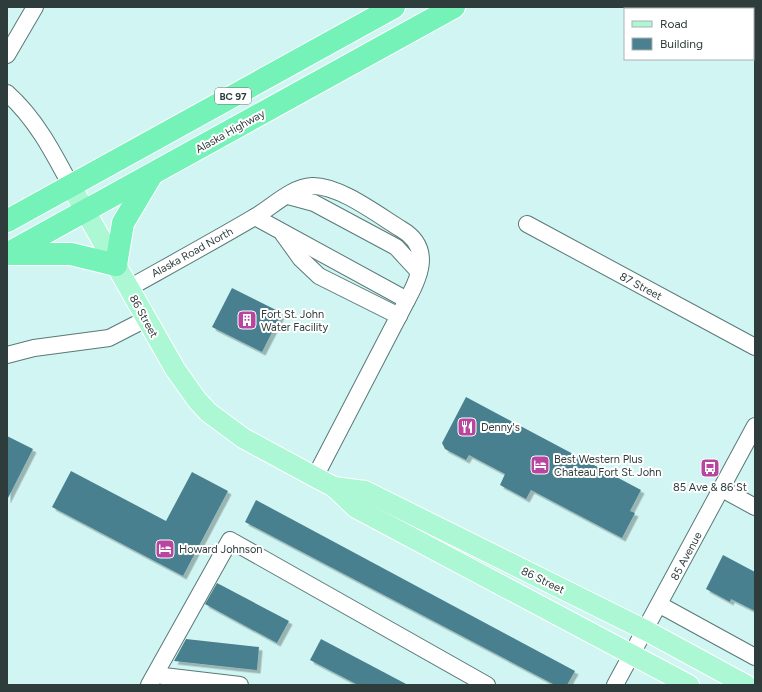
<svg xmlns="http://www.w3.org/2000/svg" width="762" height="692" font-family="Figtree,sans-serif">
	<style>
		.building { fill: #4a8090; filter: url(#shadow) }
		.lines { fill: none; stroke-linecap: round; stroke-linejoin: round }
		.minor-casing { stroke: #597977; stroke-width: 18 }
		.major-casing { stroke: #fff; stroke-width: 22 }
		.highway-casing { stroke: #fff; stroke-width: 24 }
		.minor { stroke: #fff; stroke-width: 16 }
		.major { stroke: #acf7d4; stroke-width: 20 }
		.highway { stroke: #74f2b8; stroke-width: 22 }
		.labels { text-anchor: middle; stroke-width: 4; stroke-linejoin: round; paint-order: stroke }
		.shield { fill: #fff; stroke: #6d7676; stroke-width: 1 }
		.shield-label { font-size: 10px; font-weight: bold; fill: #2e3c3b }
		.street-label { font-size: 11px; fill: #2e3c3b; stroke: #fff }
		.poi-label { font-size: 11px; fill: #2e3c3b; stroke: #fff; text-anchor: start }
	</style>
	<defs>
		<filter id="shadow"><feDropShadow dx="3.5" dy="3.5" stdDeviation="0" flood-color="#0004"/></filter>
	</defs>
	<rect width="100%" height="100%" fill="#d1f5f2"/>
	<g class="building">
		<path d="M232 288 282 313 262 352 212 327Z"/>
		<path d="M466 397 641 490 630 511 635 513 622 538 531 490 526 499 500 485 505 474 469 455 466 460 445 449 442 443Z"/>
		<path d="M7 436 33 449 7 500Z"/>
		<path d="M71 471 166 521 192 472 228 491 183 576 52 507Z"/>
		<path d="M256 500 575 671 567 685H555L245 522Z"/>
		<path d="M723 555 755 572V611L731 599 730 602 706 589Z"/>
		<path d="M217 583 289 621 277 643 205 604Z"/>
		<path d="M186 639 259 647 257 670 174 661Z"/>
		<path d="M321 639 408 685H358L310 660Z"/>
	</g>
	<g class="lines">
		<defs>
			<g id="minor">
				<path d="M7 55 35 7"/>
				<path d="M7 93C36 119 53 152 71 186"/>
				<path d="M288 196 314 203 396 247 419 272"/>
				<path d="M255 217 407 300 315 477"/>
				<path d="M527 224 755 347"/>
				<path d="M283 234 301 259 319 276 399 316"/>
				<path d="M129 288C170 265 212 242 253 218 271 208 291 187 312 186 339 185 378 215 401 229 432 247 421 275 407 300"/>
				<path d="M7 355 34 348 109 338 146 319"/>
				<path d="M722 489 755 507"/>
				<path d="M660 605 755 657"/>
				<path d="M155 675 240 685"/>
				<path d="M149 685 230 540 487 685"/>
				<path d="M615 685 755 426"/>
			</g>
			<g id="major">
				<path d="M71 186 175 369 197 400 208 412 243 438 315 477 334 487 365 491 645 630 746 685"/>
				<path d="M334 487 356 508 689 685"/>
			</g>
			<g id="highway">
				<path d="M7 221 394 7"/>
				<path d="M7 254 454 7"/>
				<path d="M11 254H71L116 265 123 223 151 176"/>
			</g>
		</defs>
		<use href="#minor" class="minor-casing"/>
		<use href="#major" class="major-casing"/>
		<use href="#highway" class="highway-casing"/>
		<use href="#minor" class="minor"/>
		<use href="#major" class="major"/>
		<use href="#highway" class="highway"/>
	</g>
	<defs>
		<symbol id="building-square" viewBox="-11 -11 22 22"><rect x="-9" y="-9" width="18" height="18" rx="4" fill="#b846a0" stroke="#fff"/><path d="M-4-6H4V6H1V3H-1V6H-4ZM-2.5-4.3h1.7v1.8h-1.7ZM.8-4.3h1.7v1.8H.8ZM-2.5-1h1.7V.8h-1.7ZM.8-1h1.7V.8H.8Z" fill="#fff"/></symbol>
		<symbol id="restaurant-square" viewBox="-11 -11 22 22"><rect x="-9" y="-9" width="18" height="18" rx="4" fill="#b846a0" stroke="#fff"/><path d="M-5-6h1v4h1v-4h1v4h1v-4h1v5L-1.5 .5V6h-2V.5L-5-1ZM5-6V6H3V1.5H1.5Q1.5-4 5-6Z" fill="#fff"/></symbol>
		<symbol id="hotel-square" viewBox="-11 -11 22 22"><rect x="-9" y="-9" width="18" height="18" rx="4" fill="#b846a0" stroke="#fff"/><path d="M-6-4.5h1.5V1H6V5H4.5V3h-9V5H-6ZM-4 0a1.8 1.8 0 1 1 3.6 0ZM.5 0V-2.5h3Q6-2.5 6 0Z" fill="#fff"/></symbol>
		<symbol id="bus-square" viewBox="-11 -11 22 22"><rect x="-9" y="-9" width="18" height="18" rx="4" fill="#b846a0" stroke="#fff"/><path d="M-5-6H5V4H4V6H2V4H-2V6H-4V4H-5ZM-3.5-4V0h7V-4ZM-3.5 1.2v1.5H-2V1.2ZM2 1.2v1.5H3.5V1.2Z" fill="#fff"/></symbol>
	</defs>
	<g fill-rule="evenodd">
		<use href="#building-square" x="236" y="309" width="22" height="22"/>
		<use href="#restaurant-square" x="456" y="416" width="22" height="22"/>
		<use href="#hotel-square" x="529" y="454" width="22" height="22"/>
		<use href="#bus-square" x="699" y="457" width="22" height="22"/>
		<use href="#hotel-square" x="154" y="538" width="22" height="22"/>
	</g>
	<g class="labels">
		<rect class="shield" x="215" y="88" width="36" height="16" rx="3"/>
		<g class="shield-label">
			<text x="233" y="100">BC 97</text>
		</g>
		<g class="street-label">
			<text transform="translate(230 131) rotate(-29)" y="4">Alaska Highway</text>
			<text transform="translate(192 252) rotate(-29)" y="4">Alaska Road North</text>
			<text transform="translate(641 286) rotate(28)" y="4">87 Street</text>
			<text transform="translate(144 316) rotate(61)" y="4">86 Street</text>
			<text transform="translate(686 556) rotate(-62)" y="4">85 Avenue</text>
			<text transform="translate(543 580) rotate(26)" y="4">86 Street</text>
		</g>
		<g class="poi-label">
			<text x="261" y="318">Fort St. John<tspan x="261" dy="13">Water Facility</tspan></text>
			<text x="481" y="431">Denny's</text>
			<text x="554" y="463">Best Western Plus<tspan x="554" dy="13">Chateau Fort St. John</tspan></text>
			<text x="710" y="491" text-anchor="middle">85 Ave &amp; 86 St</text>
			<text x="179" y="553">Howard Johnson</text>
		</g>
	</g>
	<rect width="762" height="692" fill="none" stroke="#2e3c3b" stroke-width="16"/>
	<rect x="624" y="8" width="130" height="52" fill="#ffffff" stroke="#abb1b1"/>
	<rect x="632" y="21" width="20" height="6" fill="#acf7d4" stroke="#abb1b1"/>
	<text x="660" y="28" font-size="12" fill="#2e3c3b">Road</text>
	<rect x="632" y="38" width="20" height="12" fill="#4a8090" stroke="#abb1b1"/>
	<text x="660" y="48" font-size="12" fill="#2e3c3b">Building</text>
</svg>
